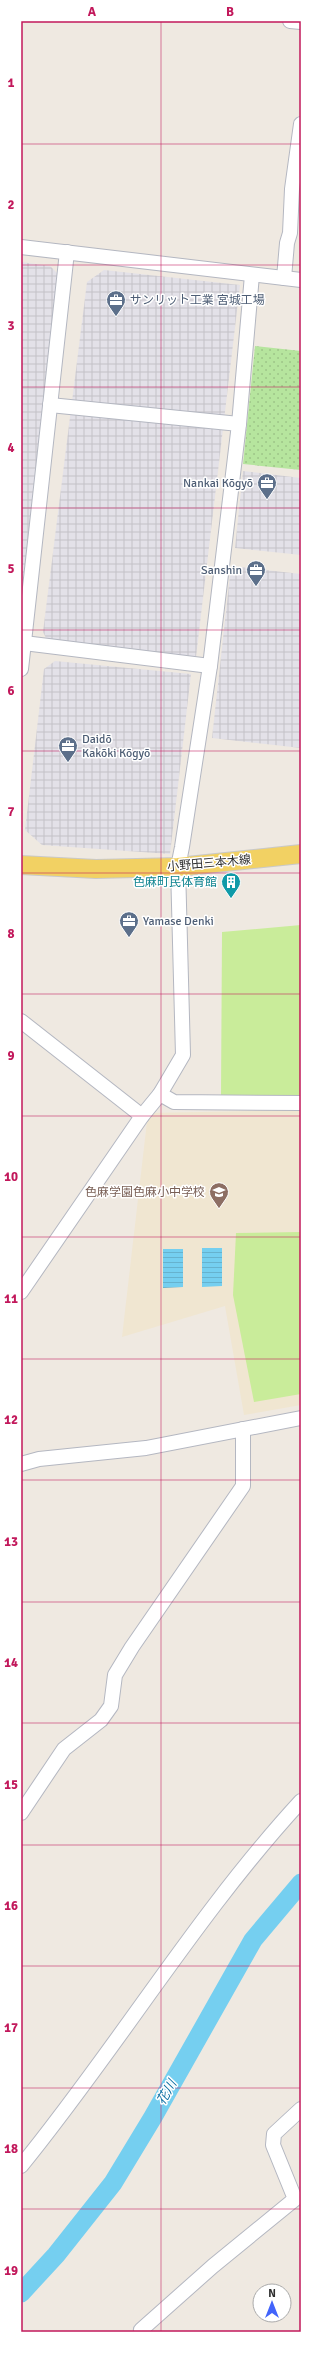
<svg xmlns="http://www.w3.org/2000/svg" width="322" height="2353" font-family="Signika,'Noto Sans JP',sans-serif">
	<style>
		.industrial { fill: url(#industrial-grid) }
		.education { fill: #f0e6d1 }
		.green { fill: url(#green-dots) }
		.pitch { fill: #c9ec9a }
		.water { fill: url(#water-rules) }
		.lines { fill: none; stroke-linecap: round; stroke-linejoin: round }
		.river { stroke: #75cff0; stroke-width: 19 }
		.minor-casing { stroke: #b4b7c1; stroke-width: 16 }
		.major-casing { stroke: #c9c9c9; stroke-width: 20 }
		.minor { stroke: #fff; stroke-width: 14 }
		.major { stroke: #f2d163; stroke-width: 18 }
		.grid { fill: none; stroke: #c2185b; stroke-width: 1; stroke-opacity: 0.55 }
		.labels { text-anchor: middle; stroke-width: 3; stroke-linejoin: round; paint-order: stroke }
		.service-label { font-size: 12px; fill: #4e5e75; stroke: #fff; text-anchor: start }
		.street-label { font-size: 12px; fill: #2e2e2e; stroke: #fff }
		.culture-label { font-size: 12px; fill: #0d838f; stroke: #fff; text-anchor: end }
		.education-label { font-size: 12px; fill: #785e54; stroke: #fff; text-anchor: end }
		.water-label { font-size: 13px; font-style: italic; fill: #0d6fa3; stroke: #fff }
		.neatline { fill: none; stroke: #c2185b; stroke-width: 1.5 }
		.grid-label { font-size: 13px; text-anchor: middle; font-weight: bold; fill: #c2185b }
	</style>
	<defs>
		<pattern id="industrial-grid" width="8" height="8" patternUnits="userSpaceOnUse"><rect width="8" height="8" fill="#e3e1e8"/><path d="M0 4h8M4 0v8" fill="none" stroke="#c3c1c7"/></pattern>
		<pattern id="green-dots" width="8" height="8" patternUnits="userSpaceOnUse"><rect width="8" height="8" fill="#b6e59e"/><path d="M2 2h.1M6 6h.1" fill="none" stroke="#9dc588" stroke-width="1.8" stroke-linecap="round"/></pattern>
		<pattern id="water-rules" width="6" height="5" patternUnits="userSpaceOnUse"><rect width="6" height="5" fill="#75cff0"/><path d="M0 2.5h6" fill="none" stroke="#66b2ce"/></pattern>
	</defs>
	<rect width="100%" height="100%" fill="#efe9e1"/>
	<g class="industrial">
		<path d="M21 262 50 266 60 276 21 621Z"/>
		<path d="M104 270 240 285 196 657 47 640 43 632 87 282Z"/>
		<path d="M243 471 301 478V555L235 548Z"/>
		<path d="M231 566 301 574V748L212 738Z"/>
		<path d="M55 661 191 674 170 854 42 845 25 830 44 669Z"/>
	</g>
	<path class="education" d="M301 1110V1405L244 1415 225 1306 122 1337 148 1113Z"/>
	<path class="green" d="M255 346 301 351 299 390 301 391V470L243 464Z"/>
	<g class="pitch">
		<path d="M301 925V1096L221 1095 222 932Z"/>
		<path d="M301 1232V1394L254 1402 233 1295 236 1233Z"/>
	</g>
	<g class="water">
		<path d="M202 1248H222V1286L202 1287Z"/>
		<path d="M163 1249H183V1287L163 1288Z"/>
	</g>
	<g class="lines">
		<path class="river" d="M21 2293 56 2255 113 2183 153 2117 253 1940 301 1883"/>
		<defs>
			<g id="minor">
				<path d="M290 21 301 22"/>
				<path d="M21 247 301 280"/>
				<path d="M284 278 287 243 290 233 292 189 301 124"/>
				<path d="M50 405 239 424"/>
				<path d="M24 643 210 666"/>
				<path d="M21 669 67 252"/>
				<path d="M21 1021 142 1116"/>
				<path d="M160 1094 174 1102 301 1103"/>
				<path d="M21 1292 142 1116 160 1094 183 1055 178 867 182 847 210 666 239 424 252 275"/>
				<path d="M21 1464 39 1459 146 1448 301 1418"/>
				<path d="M21 1813 64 1749 101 1720 111 1706 115 1675 132 1647 243 1486V1429"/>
				<path d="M21 2166C118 2047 197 1914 301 1801"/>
				<path d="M142 2332 141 2330 213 2266 295 2199 273 2145 274 2134 301 2109"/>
			</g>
			<path id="major" d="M21 865 96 869 178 867 301 854"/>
		</defs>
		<use href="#minor" class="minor-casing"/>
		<use href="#major" class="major-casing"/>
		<use href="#minor" class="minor"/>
		<use href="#major" class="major"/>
	</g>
	<path class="grid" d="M161 21V2332M21 144H301M21 265H301M21 387H301M21 508H301M21 630H301M21 751H301M21 873H301M21 994H301M21 1116H301M21 1237H301M21 1359H301M21 1480H301M21 1602H301M21 1723H301M21 1845H301M21 1966H301M21 2088H301M21 2209H301"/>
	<defs>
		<symbol id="office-pin" viewBox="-11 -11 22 30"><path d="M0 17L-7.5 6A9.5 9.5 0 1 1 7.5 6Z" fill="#5c6f8a" stroke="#fff"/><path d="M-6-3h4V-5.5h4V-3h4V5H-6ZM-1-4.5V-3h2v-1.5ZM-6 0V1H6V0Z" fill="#fff"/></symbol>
		<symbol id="building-pin" viewBox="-11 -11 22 30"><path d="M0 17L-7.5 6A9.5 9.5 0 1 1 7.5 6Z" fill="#0f9aa8" stroke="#fff"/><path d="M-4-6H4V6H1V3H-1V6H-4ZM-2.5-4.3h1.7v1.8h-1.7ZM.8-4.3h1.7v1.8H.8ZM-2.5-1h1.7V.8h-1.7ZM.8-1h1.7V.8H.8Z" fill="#fff"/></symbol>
		<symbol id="school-pin" viewBox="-11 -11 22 30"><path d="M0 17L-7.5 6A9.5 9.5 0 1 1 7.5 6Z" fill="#8d6e63" stroke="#fff"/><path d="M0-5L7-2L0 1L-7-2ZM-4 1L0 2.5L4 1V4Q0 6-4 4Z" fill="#fff"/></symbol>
	</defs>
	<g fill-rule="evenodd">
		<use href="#office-pin" x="105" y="289" width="22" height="30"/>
		<use href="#office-pin" x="256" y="472" width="22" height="30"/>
		<use href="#office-pin" x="245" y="559" width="22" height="30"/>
		<use href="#office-pin" x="57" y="735" width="22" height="30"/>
		<use href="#building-pin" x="220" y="871" width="22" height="30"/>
		<use href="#office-pin" x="118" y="910" width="22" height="30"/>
		<use href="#school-pin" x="208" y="1181" width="22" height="30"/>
	</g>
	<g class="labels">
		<g class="service-label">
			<text x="130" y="304">サンリット工業 宮城工場</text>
			<text x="253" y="487" text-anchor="end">Nankai Kōgyō</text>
			<text x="242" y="574" text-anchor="end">Sanshin</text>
			<text x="82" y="743">Daidō<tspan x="82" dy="14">Kakōki Kōgyō</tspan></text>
			<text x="143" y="925">Yamase Denki</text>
		</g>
		<g class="street-label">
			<text transform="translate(209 863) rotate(-5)" y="4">小野田三本木線</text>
		</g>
		<g class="culture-label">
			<text x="217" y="886">色麻町民体育館</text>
		</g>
		<g class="education-label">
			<text x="205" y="1196">色麻学園色麻小中学校</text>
		</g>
		<g class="water-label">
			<text transform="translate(166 2092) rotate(-60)" y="5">花川</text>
		</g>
	</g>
	<rect width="322" height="2353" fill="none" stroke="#ffffff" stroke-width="44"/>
	<g transform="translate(272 2303)"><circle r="19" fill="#ffffff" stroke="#ababab"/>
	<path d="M0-3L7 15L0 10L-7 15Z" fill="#4264fb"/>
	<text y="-6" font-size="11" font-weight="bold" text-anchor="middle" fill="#2e2e2e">N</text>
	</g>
	<rect x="22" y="22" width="278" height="2309" class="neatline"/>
	<g class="grid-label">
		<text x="92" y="16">A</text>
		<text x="230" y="16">B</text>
		<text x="11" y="87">1</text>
		<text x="11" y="209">2</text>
		<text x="11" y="330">3</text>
		<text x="11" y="452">4</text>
		<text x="11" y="573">5</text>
		<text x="11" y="695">6</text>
		<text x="11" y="816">7</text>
		<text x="11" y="938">8</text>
		<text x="11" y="1060">9</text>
		<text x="11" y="1181">10</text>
		<text x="11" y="1303">11</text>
		<text x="11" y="1424">12</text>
		<text x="11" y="1546">13</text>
		<text x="11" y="1667">14</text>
		<text x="11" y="1789">15</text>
		<text x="11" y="1910">16</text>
		<text x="11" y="2032">17</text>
		<text x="11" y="2153">18</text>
		<text x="11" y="2275">19</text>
	</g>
</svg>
